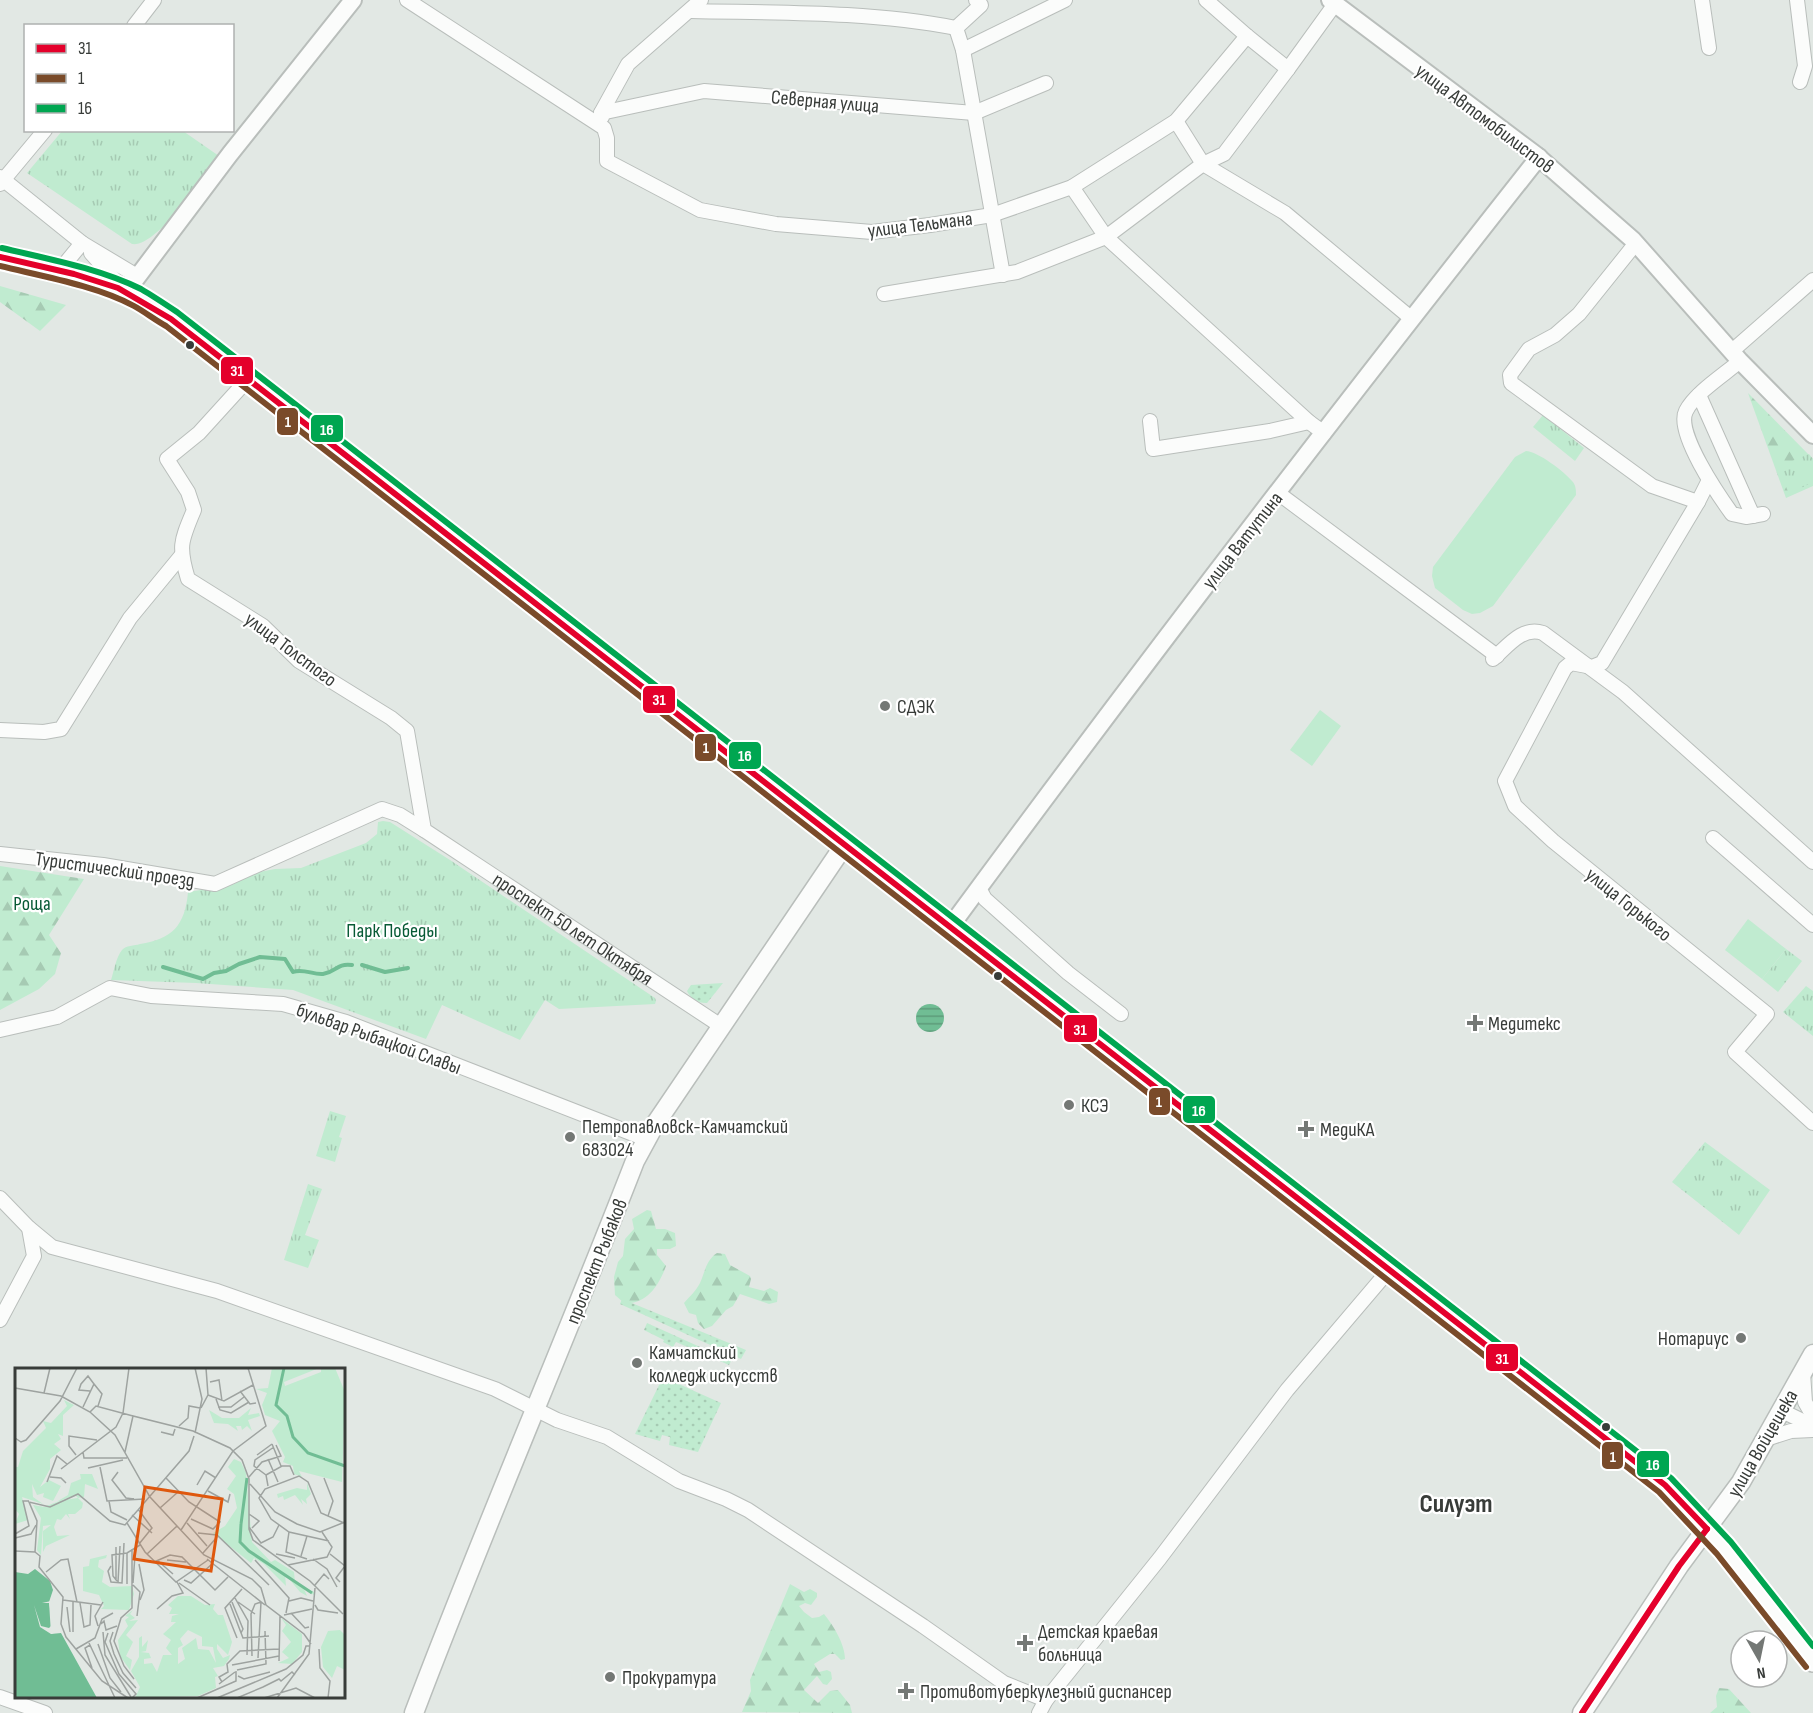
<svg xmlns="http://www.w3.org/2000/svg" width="1813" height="1713" font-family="'Sofia Sans Condensed',sans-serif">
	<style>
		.grass { fill: url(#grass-dots) }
		.forest { fill: url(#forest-firs) }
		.park { fill: url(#park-tufts) }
		.pitch { fill: #c0ebd0 }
		.water { fill: url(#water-rules) }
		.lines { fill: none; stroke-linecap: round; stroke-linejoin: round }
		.stream { stroke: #70bd94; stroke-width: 4 }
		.minor-casing { stroke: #b9bebb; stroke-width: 16 }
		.tertiary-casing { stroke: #b9bebb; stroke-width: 20 }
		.secondary-casing { stroke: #b9bebb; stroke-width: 21 }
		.primary-casing { stroke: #b9bebb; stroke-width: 24 }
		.minor { stroke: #fbfcfb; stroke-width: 14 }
		.tertiary { stroke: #fbfcfb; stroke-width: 16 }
		.secondary { stroke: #fbfcfb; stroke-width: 18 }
		.primary { stroke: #fbfcfb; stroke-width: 21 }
		.bus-1-casing { stroke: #fff; stroke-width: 10 }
		.bus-2-casing { stroke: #fff; stroke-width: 10 }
		.bus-3-casing { stroke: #fff; stroke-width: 10 }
		.bus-1 { stroke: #e4002b; stroke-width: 6 }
		.bus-2 { stroke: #7a4b2a; stroke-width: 6 }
		.bus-3 { stroke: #00a651; stroke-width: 6 }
		.bus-dot { fill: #383c39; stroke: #fff; stroke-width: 2 }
		.poi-dot { fill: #747875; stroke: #fff; stroke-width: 2 }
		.labels { text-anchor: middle; stroke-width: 4.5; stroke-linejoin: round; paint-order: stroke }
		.street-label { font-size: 20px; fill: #383c39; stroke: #fff }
		.poi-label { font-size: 20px; fill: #383c39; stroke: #fff; text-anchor: start }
		.park-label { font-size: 20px; fill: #075a35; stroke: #fff }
		.district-label { font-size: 26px; font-weight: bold; fill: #383c39; stroke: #fff }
		.inset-river { fill: none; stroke: #70bd94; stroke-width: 3 }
		.inset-road { fill: none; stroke: #9ea3a0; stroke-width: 1.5 }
		.view { fill: #df580e; fill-opacity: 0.15; stroke: #df580e; stroke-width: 3 }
		.inset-edge { fill: none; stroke: #383c39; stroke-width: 3 }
		.line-badge { stroke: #fff; stroke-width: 2 }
		.badge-label { font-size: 16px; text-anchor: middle; font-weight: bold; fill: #fff }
	</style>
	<defs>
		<pattern id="grass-dots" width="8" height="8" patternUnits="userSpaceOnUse" patternTransform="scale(1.5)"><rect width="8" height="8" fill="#c0ebd0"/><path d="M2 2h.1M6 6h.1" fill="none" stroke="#a6cab3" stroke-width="1.8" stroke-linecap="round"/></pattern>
		<pattern id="forest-firs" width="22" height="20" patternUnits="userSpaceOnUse" patternTransform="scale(1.5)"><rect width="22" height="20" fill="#c0ebd0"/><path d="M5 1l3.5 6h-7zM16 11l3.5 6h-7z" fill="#a6cab3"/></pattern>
		<pattern id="park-tufts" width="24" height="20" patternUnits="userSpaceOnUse" patternTransform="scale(1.5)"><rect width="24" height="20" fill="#c0ebd0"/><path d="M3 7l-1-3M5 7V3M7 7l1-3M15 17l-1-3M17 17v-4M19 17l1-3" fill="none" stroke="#a6cab3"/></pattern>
		<pattern id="water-rules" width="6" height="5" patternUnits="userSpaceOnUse" patternTransform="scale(1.5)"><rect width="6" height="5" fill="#70bd94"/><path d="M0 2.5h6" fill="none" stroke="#5d9b7a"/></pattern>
	</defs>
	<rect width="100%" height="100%" fill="#e2e8e4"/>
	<g class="grass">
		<path d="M723 983 707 1003C700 1004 690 998 687 991L691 985Z"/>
		<path d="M622 1299 746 1350 741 1359 620 1304Z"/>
		<path d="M647 1323 731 1361 729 1365 676 1342 673 1347 663 1342 664 1340 644 1330Z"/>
		<path d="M663 1377 721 1403 698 1452 669 1445 670 1437 662 1435 660 1441 635 1434Z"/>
	</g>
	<g class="forest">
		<path d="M0 286 66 305 40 331 0 302Z"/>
		<path d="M1748 393 1813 459V486L1786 498Z"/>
		<path d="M0 866 84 879 49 935 61 953 55 974 39 989 0 1010Z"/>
		<path d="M647 1210 651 1211 656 1229H665L675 1233 676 1246 670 1249H657V1255L666 1266C659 1285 647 1305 624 1303L615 1295 614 1277 618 1262 623 1256 625 1239 634 1229 632 1219Z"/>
		<path d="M717 1253 725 1254 730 1265 750 1276 751 1279 749 1287 764 1291 770 1288 778 1292 777 1302 769 1304 740 1294 733 1306 726 1310 712 1326 704 1329 698 1323 696 1315 689 1313 684 1303C690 1296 696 1291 700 1283 705 1272 706 1260 717 1253Z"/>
		<path d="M790 1584 804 1592 810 1589 817 1593V1597L811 1605 805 1603 799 1606 804 1612 812 1618 819 1617 824 1614C833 1625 845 1644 845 1659L841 1660 835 1654H830L814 1664 819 1672 827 1670 831 1672 832 1679 827 1685 823 1684 817 1676 804 1690 818 1703 830 1691 838 1690 850 1705 852 1713 742 1712 751 1691 750 1680Z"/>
		<path d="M1719 1688 1729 1689 1751 1713H1710L1717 1707 1716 1696Z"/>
	</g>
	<g class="park">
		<path d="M62 131H183L219 156C204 176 157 248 132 244L27 173Z"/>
		<path d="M1543 415 1584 448 1575 461 1533 427Z"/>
		<path d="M1809 454 1813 459V482L1789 494 1778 467Z"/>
		<path d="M383 821 390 822 450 860 655 998 656 1001 655 1004 559 1009 545 1000 520 1040 442 1005 426 1039 293 990 196 983 111 980C114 971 116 957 122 950 126 945 134 946 140 944 172 939 185 926 188 892L232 885 254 873 275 869 301 868 366 843 377 834 378 822Z"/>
		<path d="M1786 949 1802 961 1778 992 1762 979Z"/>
		<path d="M1806 986 1813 991V1036L1783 1012Z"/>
		<path d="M330 1111 346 1116 339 1137 342 1138 335 1162 316 1156Z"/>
		<path d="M1705 1142 1770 1190 1739 1235 1672 1182Z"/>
		<path d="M308 1184 322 1189 305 1235 319 1240 308 1268 284 1260Z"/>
	</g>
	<g class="pitch">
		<path d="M1526 451C1537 451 1565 472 1572 481 1576 485 1576 490 1576 495L1493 606 1480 613 1472 614 1463 610 1435 588 1432 576 1433 567 1515 457Z"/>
		<path d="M1320 710 1341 726 1312 766 1290 750Z"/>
		<path d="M1748 919 1786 949 1762 979 1725 950Z"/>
	</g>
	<circle class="water" cx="930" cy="1018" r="14"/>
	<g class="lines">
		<g class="stream">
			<path d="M362 965 385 972 408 968"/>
			<path d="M163 967 203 979 214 973 226 971 239 964 260 957 285 959 293 972C303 968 313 975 323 974 337 972 336 963 352 965"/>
		</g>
		<defs>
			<g id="minor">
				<path d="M407 0 604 128 607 138V161L700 210 776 224 872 232 930 225 992 215 1072 187 1176 121 1247 36 1288 69 1335 4"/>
				<path d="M1206 0 1247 36"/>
				<path d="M1702 0 1709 48"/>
				<path d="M1797 0 1805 66 1800 82"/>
				<path d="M691 11C779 13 869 11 956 28"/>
				<path d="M134 26 154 0"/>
				<path d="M963 50 956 28 981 5 976 0"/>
				<path d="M601 113 704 91 974 113 1046 83"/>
				<path d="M602 117 601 113 628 64 701 0"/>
				<path d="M1176 121 1203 164 1285 213 1412 319"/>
				<path d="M0 177 82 243 137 276"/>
				<path d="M0 184 45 130"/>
				<path d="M1072 187 1106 237 1309 422 1324 433"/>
				<path d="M1636 243 1579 314 1555 335 1529 349 1510 375 1511 383 1652 486 1698 502"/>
				<path d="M91 253 122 288"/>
				<path d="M59 271 82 243"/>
				<path d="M1003 275 963 50 1065 0"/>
				<path d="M884 294 1017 272 1106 237 1203 164 1224 154 1288 69"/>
				<path d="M1732 351 1813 280"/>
				<path d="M1740 361C1725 374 1695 393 1686 411 1675 432 1719 496 1732 514L1746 517 1763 514"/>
				<path id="s1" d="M249 378 199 433 167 459 188 492 194 510C181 541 178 546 188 579L263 626 299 661 391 718 407 731 424 830 721 1026"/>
				<path d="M1699 395 1753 516"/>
				<path d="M1150 421 1153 449 1270 431 1309 422"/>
				<path d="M1708 482 1698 502 1602 663 1592 667 1571 663 1565 668 1505 781 1515 806 1553 841 1767 1014 1735 1052 1813 1123"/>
				<path d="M1278 493 1497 656"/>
				<path d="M1493 659C1508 646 1522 626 1543 633L1623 692 1813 862"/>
				<path d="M0 730 44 732 61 729 130 618 181 556"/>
				<path d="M1713 838 1813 925"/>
				<path d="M0 854 103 865 215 884 382 809 400 815 424 830"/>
				<path d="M979 888 985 899 1068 973 1121 1014"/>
				<path d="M0 1030 57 1017 110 988 151 996 283 1004 346 1022 646 1139"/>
				<path d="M0 1198 29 1228 52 1247 217 1291 495 1389 557 1420 607 1437 679 1481 726 1499 748 1510 923 1626 1004 1683 1046 1700"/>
				<path d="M0 1320 34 1256 29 1228"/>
				<path d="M1803 1373 1805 1402 1813 1416"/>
				<path d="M1782 1411 1813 1426"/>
				<path d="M1766 1439 1791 1431 1813 1430"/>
				<path d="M0 1697 45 1713"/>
				<path d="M1039 1713 1046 1700 1160 1558 1287 1390 1389 1270"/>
			</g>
			<g id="tertiary">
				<path d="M1330 0 1536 155 1633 240 1740 361 1813 435"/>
				<path d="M126 292 230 154 353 0"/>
				<path d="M950 927C1141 667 1339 410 1539 157"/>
			</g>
			<g id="secondary">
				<path d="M414 1713C484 1528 563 1346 635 1161L654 1126 845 844"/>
				<path d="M1582 1713 1679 1566 1741 1482 1813 1354"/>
			</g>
			<path id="primary" d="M0 257 59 271 118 289 138 298 171 319 1665 1485C1721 1537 1765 1601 1813 1661"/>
		</defs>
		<use href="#minor" class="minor-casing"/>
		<use href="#tertiary" class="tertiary-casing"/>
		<use href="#secondary" class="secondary-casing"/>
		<use href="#primary" class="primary-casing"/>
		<use href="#minor" class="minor"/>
		<use href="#tertiary" class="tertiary"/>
		<use href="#secondary" class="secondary"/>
		<use href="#primary" class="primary"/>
		<defs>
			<g id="bus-1">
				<path d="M0 257 74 274 118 288 171 319 1665 1485 1707 1529"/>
				<path d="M1582 1713 1679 1566 1707 1529"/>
			</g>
			<path id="bus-2" d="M0 266C41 276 98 286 134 306 145 312 155 320 166 326L1659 1492 1717 1554 1806 1667"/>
			<path id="bus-3" d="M2 248C48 259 98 268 141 289 153 296 165 304 177 312L1671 1478 1731 1542 1813 1646"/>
		</defs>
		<use href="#bus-1" class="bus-1-casing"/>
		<use href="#bus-2" class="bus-2-casing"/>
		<use href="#bus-3" class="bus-3-casing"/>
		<use href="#bus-1" class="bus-1"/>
		<use href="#bus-2" class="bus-2"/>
		<use href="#bus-3" class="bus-3"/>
	</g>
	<g class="bus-dot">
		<circle cx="190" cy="345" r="5"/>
		<circle cx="998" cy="976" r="5"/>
		<circle cx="1606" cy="1427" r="5"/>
	</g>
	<g class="poi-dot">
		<circle cx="885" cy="706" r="6"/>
		<path d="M1472 1014h6v6h6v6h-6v6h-6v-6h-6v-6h6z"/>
		<circle cx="1069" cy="1105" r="6"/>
		<path d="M1303 1120h6v6h6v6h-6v6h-6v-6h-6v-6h6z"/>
		<circle cx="570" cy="1137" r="6"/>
		<circle cx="1741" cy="1338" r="6"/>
		<circle cx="637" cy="1363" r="6"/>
		<path d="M1022 1634h6v6h6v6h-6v6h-6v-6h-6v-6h6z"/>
		<circle cx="610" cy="1677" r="6"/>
		<path d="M903 1682h6v6h6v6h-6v6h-6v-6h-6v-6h6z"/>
	</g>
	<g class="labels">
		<g class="street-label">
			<text transform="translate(825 101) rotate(5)" y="7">Северная улица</text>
			<text transform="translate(1485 118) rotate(37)" y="7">улица Автомобилистов</text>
			<text transform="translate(920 224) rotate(-7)" y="7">улица Тельмана</text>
			<text transform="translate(1242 540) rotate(-52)" y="7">улица Ватутина</text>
			<text transform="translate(291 649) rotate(37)" y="7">улица Толстого</text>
			<text transform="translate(115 869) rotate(8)" y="7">Туристический проезд</text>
			<text transform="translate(1629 904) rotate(39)" y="7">улица Горького</text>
			<text dy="7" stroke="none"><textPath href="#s1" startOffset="792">проспект 50 лет Октября</textPath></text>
			<text transform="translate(379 1038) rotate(20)" y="7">бульвар Рыбацкой Славы</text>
			<text transform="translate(596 1261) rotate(-68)" y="7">проспект Рыбаков</text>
			<text transform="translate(1762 1443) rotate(-60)" y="7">улица Войцешека</text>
		</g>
		<g class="poi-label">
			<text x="897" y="713">СДЭК</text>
			<text x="1488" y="1030">Медитекс</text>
			<text x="1081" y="1112">КСЭ</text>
			<text x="582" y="1133">Петропавловск-Камчатский<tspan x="582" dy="23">683024</tspan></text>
			<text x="1320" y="1136">МедиКА</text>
			<text x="1729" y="1345" text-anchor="end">Нотариус</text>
			<text x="649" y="1359">Камчатский<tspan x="649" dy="23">колледж искусств</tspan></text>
			<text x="1038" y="1638">Детская краевая<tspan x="1038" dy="23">больница</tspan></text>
			<text x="622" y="1684">Прокуратура</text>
			<text x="920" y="1698">Противотуберкулезный диспансер</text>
		</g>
		<g class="park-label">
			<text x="32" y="910">Роща</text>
			<text x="392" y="937">Парк Победы</text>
		</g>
		<g class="district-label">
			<text x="1456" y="1512">Силуэт</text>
		</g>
	</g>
	<g transform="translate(15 1368)">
		<rect width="330" height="330" fill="#e2e8e4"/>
		<path d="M118 242 115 246 120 250 114 253 123 252 111 267 118 274 111 288 117 292 115 302 105 288 103 272 113 258 110 252 114 249 110 248Z" fill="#c0ebd0"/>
		<path d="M257 0H304L269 14 270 18 306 4V0H320L330 24 327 114 284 103 287 109 279 106 278 98 268 94 270 89 257 63 265 53 250 47 247 37 252 25 241 21 253 20ZM49 32 59 37 48 47V68L43 66 46 71 39 76 46 82 35 91V101L25 119 34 112 46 118 38 133 28 129 29 125 22 127 17 116 18 129 28 136 7 129 13 152 0 156 4 146 0 141V99H3L8 83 31 60 28 53 36 55 52 38ZM236 40 233 47 244 45 245 48 233 52 237 63 232 58 227 62 226 58H221L223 63 213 56 199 55 194 42 207 50H224ZM219 91 226 94 231 105 237 174 256 194 260 192 279 204 280 215 299 224V227L289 221 292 228 285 224 270 206 271 218 249 196 239 190 236 195 198 165 210 158 222 140 219 126 212 121 221 108 213 99ZM65 106H77L83 121 70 116 69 129 43 133 53 127 56 115 66 111ZM292 115 296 126 291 131 292 136 286 131 288 137 280 127 269 132 268 128 263 130 262 126 282 120 292 122ZM60 127 68 135 67 140 60 146H53L55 151 51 146 46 152 42 151 39 159 42 168 55 167 31 178 28 184V163L36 157 28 158 26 187 22 182 26 150 18 137 29 139ZM92 187 91 190 84 192 83 199 89 203 87 214 95 219 117 218 119 226 114 242 86 241 89 238 84 227 68 223V199L74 198 75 191ZM163 228H176L190 237 200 236 198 241 203 247H208L217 274 213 287 202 276V281L208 290 215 287 214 291 209 298 198 300 203 308 200 309 201 320 183 328 120 330 125 319 116 303 124 289V270L127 268V279L133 272 131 283 126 284 134 285 136 290 129 291V296L137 295 142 304 148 287H157L151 280 156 272 148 266 161 254H156L157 248 164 246H154L157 240 153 237ZM173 262 187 269V278L198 279 201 295 194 282 183 281 181 270 167 280 170 291 163 296V280L168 277 165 271ZM266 250 287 266V284L277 296 263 295 274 290 267 284 276 274 267 263 271 257ZM325 262 330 267V302L322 298 317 310 308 299 306 279 313 263Z" fill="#c0ebd0" fill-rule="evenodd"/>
		<path d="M20 201 35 213 38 222 34 234 36 266 46 265 82 330H0V204L13 206Z" fill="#70bd94"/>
		<path d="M41 220 37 235 41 257 36 262H47L36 266 25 259 19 237 26 258 34 260 38 256 34 235H27L36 233Z" fill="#e2e8e4"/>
		<path class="inset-river" d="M269 0 261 37 272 48 278 69 293 85 330 98M226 156 225 174 234 183 297 225M226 156 232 110"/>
		<path class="inset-road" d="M191 0 193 27M195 14 204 12 207 33M0 20 46 28 75 44 100 67 135 129 189 187 237 211 246 220 251 237 289 266 296 276M75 23 64 22 66 16 73 8 79 16M225 23 235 36 241 35M29 25 35 0M201 31 205 42 216 45 234 34M68 39 79 16 87 26 83 38M203 39H216L229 29M186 40 193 27 209 33 238 17M75 44 81 38 118 48M108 45 114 0M164 58 173 50 174 38 185 40M146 64 158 67 160 61M180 65 187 31 180 0M0 70 6 74 11 72 45 33 62 0M257 76 266 98M68 84 69 90H112M110 84 118 48 178 63 215 80 227 92 234 111V161L238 172 295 213 328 246M61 87 54 78V68L82 72M242 87 257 76M253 91 263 114M85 99 92 133 130 131M73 100 108 92M46 101 101 59 108 45M103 104 97 112 111 130 119 131M251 107 239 98 240 92 259 79M35 109 46 110 51 115M234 109 247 94 266 88 261 77M151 110 174 134 205 154 198 161 176 151M309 110 318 133 313 148M32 114 42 88 52 96M235 116 260 144 282 156 305 164 330 154M182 117 190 103 201 110M253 118 251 107 267 98H275L279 107M193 123 213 134 215 126M94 133 96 144 112 152M145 140 163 124M123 141 137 160 124 176M234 146 244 153 237 160M117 147 137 165M112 155 130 184 161 214 193 192M172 155 192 178M234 159 246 175 258 169 264 157M166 162 218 83 251 58 233 0M274 164 271 184 292 191M183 165 202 167 254 217M0 166 14 158 8 133H14M0 170 16 166 21 157M314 173 274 164 256 151 244 130 250 121 284 108 293 114 306 145 329 155M117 181V240L106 250 99 273 109 298 119 311M0 183 20 184M188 185 202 169M132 186 162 158M261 186 280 190M315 186 330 198 321 210 325 214M286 188 292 168M192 191 250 237M298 191 312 201 322 219M152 192 171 194M240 192 274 230 271 245M143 193 158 206M139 194 155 187 167 189 200 222 213 209M124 196 129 222 125 232M273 197 312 189 317 179 307 164M96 198 93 203 96 214 107 215 109 175M31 204 46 192 53 191 62 234M101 211V179M169 212 176 215 197 196M102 213 98 208 97 187 112 185 125 177M103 214 105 178M118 215 120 187M164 215 195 237M112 216V185M118 217 125 224 122 248M300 217 309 206 314 211M220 230 233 253 232 287M48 232 86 237M58 233V264M274 233 286 230 298 233M217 234 228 261 226 265M223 234 240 246M65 235 69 259 75 257 76 237M215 236 228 270 254 268M300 237 303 242 323 245M52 239 55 264M142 241 157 228 168 225 162 214M276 245 290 260 294 259M269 247 297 241M86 256 89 253 91 262 102 258M83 258 80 248 88 234M88 264 90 287 116 329M98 264 95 273 99 286 108 305 121 320M93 265 90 274 104 306 121 326 117 330M222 270 210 240 227 221M74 275 100 330M83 276 95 310 106 324M75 277 70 280 77 300M61 281 80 270 87 251 98 245M304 281 305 300 315 313 313 330M237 288 236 246 240 236 246 234M243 290 246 234M264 293 265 248M217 297 264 288M222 302 251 296 250 263M223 308 229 311 255 304M207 314 204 309 213 304 212 296 225 283 264 281M204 316 220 304M248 319 264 311 266 313 277 304 280 307M113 330 87 313 51 269 46 256 48 229 24 199 25 188 20 184 22 153 14 134 35 139 63 126 95 153 110 157 174 83 179 68M182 330 221 313V303M202 330 271 301 288 287 291 278H295M222 330 248 319M249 330 281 320 300 330M262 330 294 286 300 220"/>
		<path class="view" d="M130 119 207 131 196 203 119 191Z"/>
		<rect width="330" height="330" class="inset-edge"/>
	</g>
	<g class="line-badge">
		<rect x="220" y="356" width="34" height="29" rx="6" fill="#e4002b"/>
		<rect x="276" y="407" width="23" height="29" rx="6" fill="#7a4b2a"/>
		<rect x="310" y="414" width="34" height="29" rx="6" fill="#00a651"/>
		<rect x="642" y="685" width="34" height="29" rx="6" fill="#e4002b"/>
		<rect x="694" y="733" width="23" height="29" rx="6" fill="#7a4b2a"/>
		<rect x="728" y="741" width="34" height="29" rx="6" fill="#00a651"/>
		<rect x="1063" y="1014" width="35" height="29" rx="6" fill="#e4002b"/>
		<rect x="1148" y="1087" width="23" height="29" rx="6" fill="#7a4b2a"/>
		<rect x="1182" y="1095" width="34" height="29" rx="6" fill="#00a651"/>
		<rect x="1485" y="1343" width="34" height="29" rx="6" fill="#e4002b"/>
		<rect x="1601" y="1441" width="23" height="29" rx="6" fill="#7a4b2a"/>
		<rect x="1636" y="1450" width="34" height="28" rx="6" fill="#00a651"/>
	</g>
	<g class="badge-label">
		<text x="237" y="376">31</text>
		<text x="288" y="427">1</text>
		<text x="327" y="435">16</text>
		<text x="659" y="705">31</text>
		<text x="706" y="753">1</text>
		<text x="745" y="761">16</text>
		<text x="1080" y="1035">31</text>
		<text x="1159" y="1107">1</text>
		<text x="1199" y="1116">16</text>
		<text x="1502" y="1364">31</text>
		<text x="1613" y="1462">1</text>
		<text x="1653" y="1470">16</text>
	</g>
	<rect x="24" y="24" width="210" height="108" fill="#ffffff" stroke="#afb1b0" stroke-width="1.5"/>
	<rect x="36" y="44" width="30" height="9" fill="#e4002b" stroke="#afb1b0" stroke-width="1.5"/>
	<text x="78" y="54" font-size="18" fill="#383c39">31</text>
	<rect x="36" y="74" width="30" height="9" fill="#7a4b2a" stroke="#afb1b0" stroke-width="1.5"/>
	<text x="78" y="84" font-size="18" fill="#383c39">1</text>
	<rect x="36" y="104" width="30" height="9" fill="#00a651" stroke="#afb1b0" stroke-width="1.5"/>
	<text x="78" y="114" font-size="18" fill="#383c39">16</text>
	<g transform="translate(1759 1659) rotate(171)"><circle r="28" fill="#ffffff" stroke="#afb1b0" stroke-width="1.5"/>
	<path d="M0-4.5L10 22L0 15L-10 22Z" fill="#747875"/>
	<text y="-9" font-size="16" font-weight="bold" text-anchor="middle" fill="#383c39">N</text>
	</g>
</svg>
